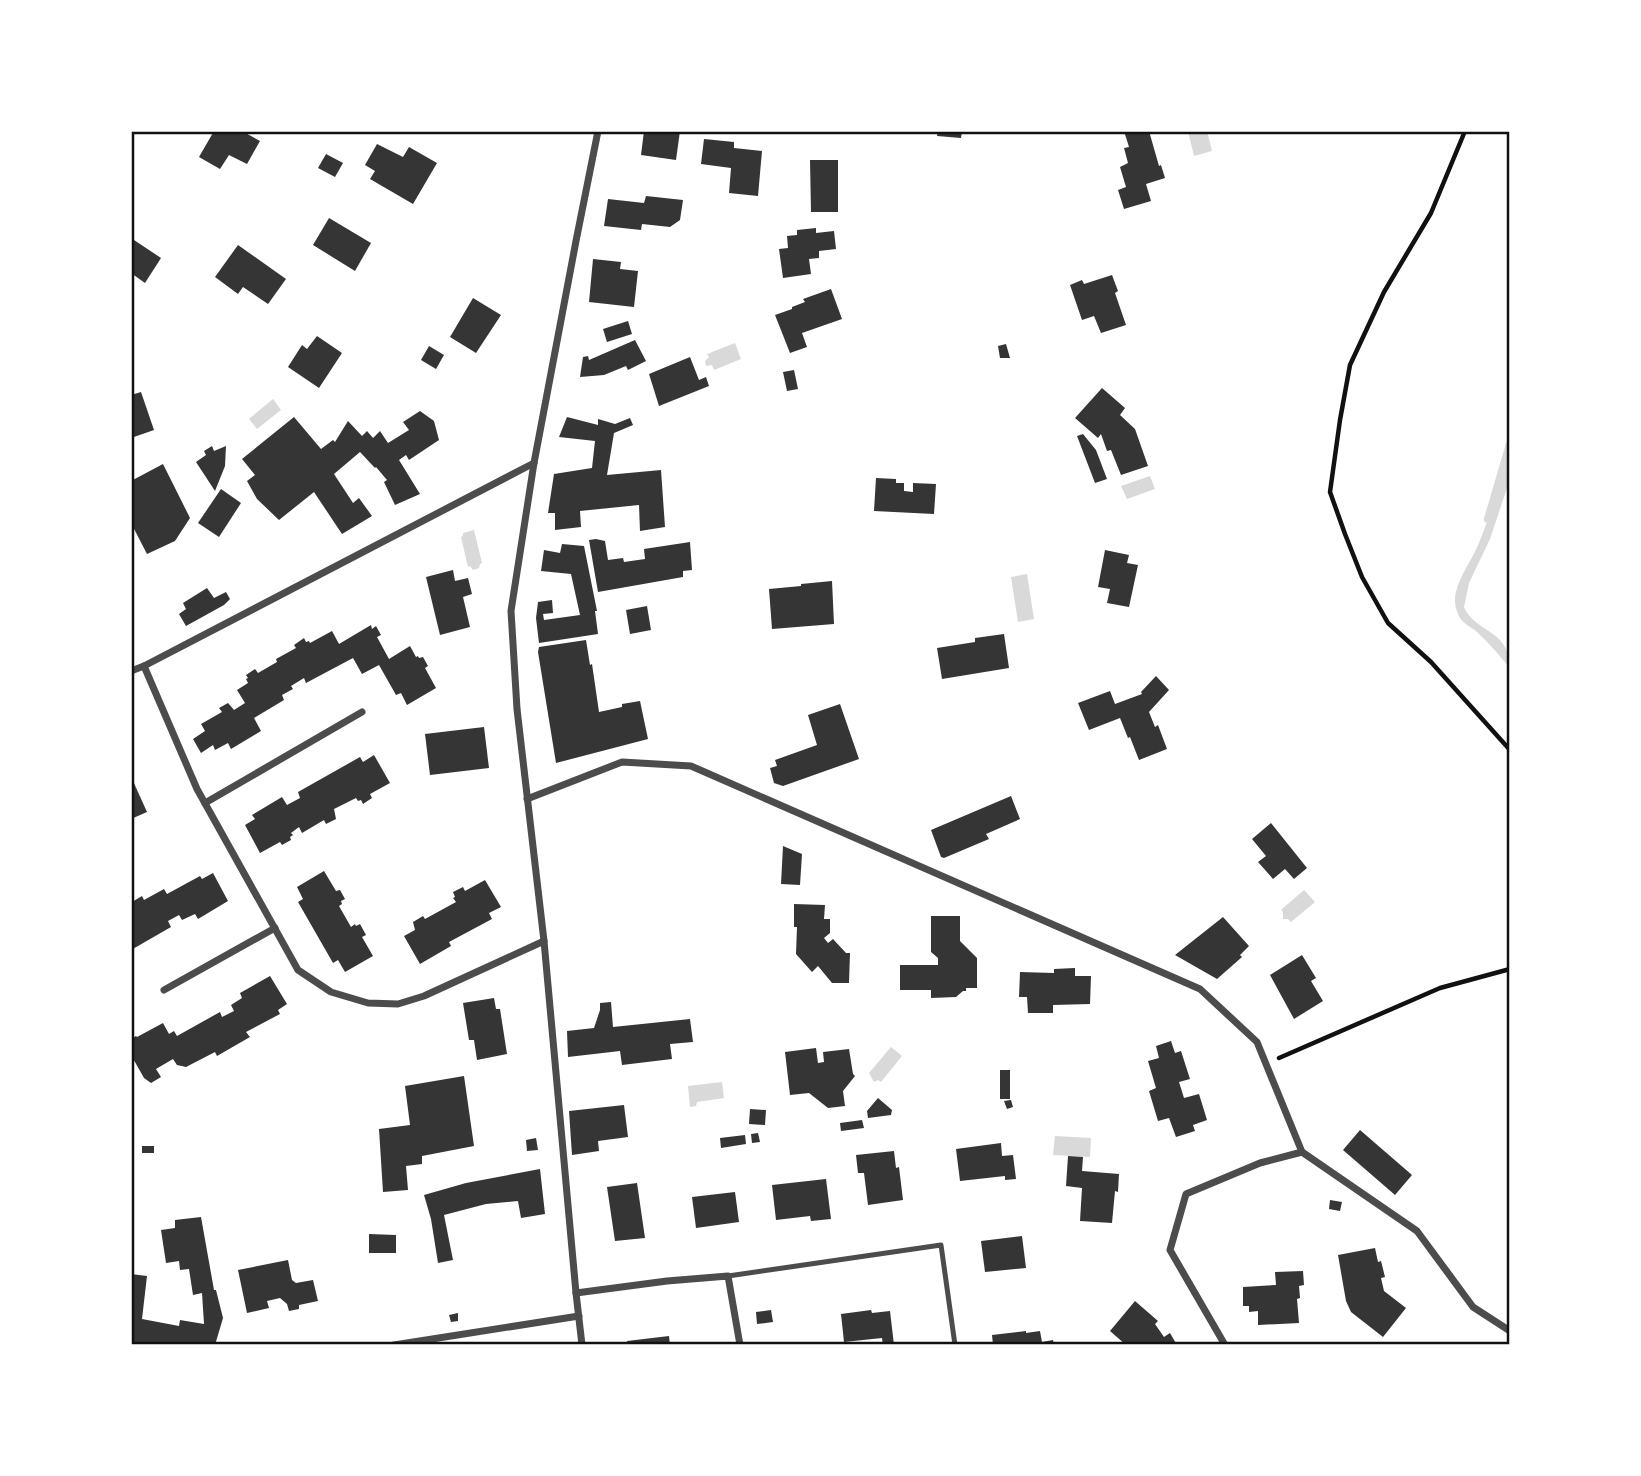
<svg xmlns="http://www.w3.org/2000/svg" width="1641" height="1476" font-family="'Times New Roman',serif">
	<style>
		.water { fill: #d9d9d9 }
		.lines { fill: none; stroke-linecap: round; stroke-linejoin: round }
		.stream { stroke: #d9d9d9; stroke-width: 8 }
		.building { fill: #353535 }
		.path { stroke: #111; stroke-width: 4.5 }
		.service { stroke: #4c4c4c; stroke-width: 5 }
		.minor { stroke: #4c4c4c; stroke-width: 7 }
		.neatline { fill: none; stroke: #111; stroke-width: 2.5 }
	</style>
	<rect width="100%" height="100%" fill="#fff"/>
	<g class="water">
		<path d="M1188 131H1207L1212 151 1194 156Z"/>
		<path d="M735 343 741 359 714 370 712 365 706 366 705 361 709 357 707 354Z"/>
		<path d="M273 399 281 410 257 429 249 419Z"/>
		<path d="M1510 440V479L1490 539 1469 583 1464 607C1475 633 1510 629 1510 668 1499 655 1489 643 1477 632 1470 626 1461 623 1458 614 1455 607 1454 599 1456 592 1460 575 1472 560 1479 543 1492 510 1503 475 1510 440Z"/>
		<path d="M1150 476 1155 489 1127 499 1121 486Z"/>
		<path d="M474 530 482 563 480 564 479 568 473 570 470 566 468 567 461 537 463 536V533Z"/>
		<path d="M1027 574 1034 619 1018 622 1011 577Z"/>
		<path d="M1304 890 1315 902 1291 922 1288 919H1283V912L1281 910Z"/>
		<path d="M891 1047 902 1056 881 1082 878 1080 874 1082 869 1073Z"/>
		<path d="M722 1082 724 1098 697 1102 696 1106 690 1107 688 1086Z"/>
		<path d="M1055 1136 1091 1138 1090 1157 1053 1155Z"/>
	</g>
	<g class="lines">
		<path class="stream" d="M1488 519 1510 444"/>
	</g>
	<g class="building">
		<path d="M214 131H242L260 141 247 164 229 155 220 169 199 157Z"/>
		<path d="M644 131H680L676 160 641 155Z"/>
		<path d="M938 131H962L961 138 937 136Z"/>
		<path d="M1124 131H1149L1159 166 1161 165 1165 178 1146 184 1151 201 1124 209 1118 190 1126 187 1120 167 1128 163 1124 148 1129 147Z"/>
		<path d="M704 139 734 142V148L762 151 758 196 729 193 731 168 701 164Z"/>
		<path d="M377 144 403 157 409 147 437 163 413 204 370 179 375 171 365 165Z"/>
		<path d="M326 154 343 163 335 177 318 168Z"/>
		<path d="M810 160H838V212H811Z"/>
		<path d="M646 196 683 200 680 220 670 227 642 224 641 230 604 226 608 199 644 203Z"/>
		<path d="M329 218 371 243 355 271 313 245Z"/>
		<path d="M816 228V233L834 231 836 249 819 251V258L809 259 811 274 783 278 779 249 788 248 787 236 797 235V230Z"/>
		<path d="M131 238 161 258 145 283 131 273Z"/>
		<path d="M238 245 286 279 268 304 243 287 238 294 215 277Z"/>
		<path d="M593 259 621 262 620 269 638 271 634 307 589 302Z"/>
		<path d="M1112 275 1118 291 1115 293 1126 325 1101 333 1094 316 1082 320 1070 285 1082 280 1084 284Z"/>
		<path d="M831 289 842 319 802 333 807 347 790 353 775 315 792 309V307L805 302 803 299Z"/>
		<path d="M473 298 501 315 476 353 450 337Z"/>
		<path d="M628 321 632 334 607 342 603 329Z"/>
		<path d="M317 336 342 353 319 388 288 367 302 345 307 349Z"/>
		<path d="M635 340 646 361 628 370 626 366 604 375 580 377 583 357 588 356 589 360Z"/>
		<path d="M1006 344 1010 358H1000L998 346Z"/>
		<path d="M429 346 444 355 436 369 421 360Z"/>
		<path d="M690 357 699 380 706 377 709 386 659 406 649 374Z"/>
		<path d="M794 370 798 389 787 391 783 372Z"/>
		<path d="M1102 388 1125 408 1120 415 1135 429 1148 466 1121 475 1111 450 1107 451 1101 434 1098 438 1075 418Z"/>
		<path d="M141 392 154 430 131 438V395Z"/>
		<path d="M420 411 434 421 439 440 409 460 406 455 399 460 420 494 395 505 384 482 387 480 376 467 375 468 360 452 334 474 353 503 359 498 372 516 342 534 314 492 279 520 257 499 247 481 255 475 242 459 294 417 321 449 333 440 335 442 348 421 362 436 367 431 373 438 380 431 388 443 409 430 403 422Z"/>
		<path d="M567 417 598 425V419L615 424 630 418 633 425 614 433 607 475 661 470 665 527 640 531 639 505 580 511 581 527 555 530V513H548L554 474 592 468 595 441 559 437Z"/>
		<path d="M1083 434 1096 450 1107 479 1095 483 1077 436Z"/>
		<path d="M212 446 214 451 226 446 225 466 215 491 196 462 206 455 204 451Z"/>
		<path d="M163 464 190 518 175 541 147 554 131 523V481Z"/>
		<path d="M876 478 896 479V483H904V491L913 492V483L936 484 934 514 874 511Z"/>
		<path d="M221 489 241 503 219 537 198 523Z"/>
		<path d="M596 539 605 541 608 560 623 558 624 562 645 559 644 549 690 542 692 570 683 571V577L598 592 589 540Z"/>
		<path d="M562 544 584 546 597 611H595L598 634 539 643 536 618 538 602 552 600 553 613 543 614 544 620 580 615 571 574 541 571 544 550 560 553Z"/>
		<path d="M1105 550 1129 555 1127 563 1138 565 1129 607 1107 603 1110 589 1098 587Z"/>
		<path d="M453 570 455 581 468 578 472 594 463 597 470 627 440 635 426 577Z"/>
		<path d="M832 581 834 624 772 629 769 589 801 586V584Z"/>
		<path d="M207 588 214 598 226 592 230 599 224 605 186 626 179 614 186 609 183 603Z"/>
		<path d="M647 606 651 630 630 634 626 610Z"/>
		<path d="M371 625 372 629 376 626 381 635 377 637 389 659 410 646 416 657 418 656 419 658 423 657 428 666 425 668 436 688 407 705 401 693 396 695 379 665 362 674 353 658 306 683 304 678 291 686 293 689 282 695 284 700 254 718 261 731 231 749 228 743 215 750 213 745 201 753 193 739 205 731 201 724 222 712 219 708 228 703 234 710 245 703 237 690 248 683 246 679 248 678 246 675 255 669 258 673 277 662 276 659 296 648 294 645 304 638 306 642 309 641 310 643 332 631 339 644Z"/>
		<path d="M1004 634 1009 668 942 679 937 648 975 642V638Z"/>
		<path d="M586 640 590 665 592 664 599 712 622 707V704L640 701 648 739 556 763 538 652 539 647Z"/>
		<path d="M1156 676 1169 690 1149 712 1155 727 1158 725 1167 749 1139 760 1130 737 1128 738 1120 718 1089 730 1078 703 1110 691 1115 704 1142 694 1141 692Z"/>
		<path d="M840 704 859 759 783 786 774 783 770 768 777 766 775 760 817 745 808 715Z"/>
		<path d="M484 727 489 768 430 775 425 734Z"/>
		<path d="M374 755 390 783 370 794 372 798 363 804 361 800 358 801 356 798 334 809 336 819 326 824 324 820 302 833 299 827 291 833 293 835 290 837 291 840 282 845 280 842 260 853 245 825 255 819 252 815 282 797 287 805 300 798 298 792 360 757 363 762Z"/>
		<path d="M133 781 147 812 131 819V782Z"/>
		<path d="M1011 796 1020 819 986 834 989 839 944 858 941 857 931 830Z"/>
		<path d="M1271 823 1307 868 1294 879 1285 869 1273 879 1258 862 1266 856 1252 839Z"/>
		<path d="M783 846 802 854 800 885 781 884Z"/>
		<path d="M324 871 336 891 340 890 345 899 341 901 342 904 339 906 351 927 355 924 356 926 360 924 366 935 362 937 373 956 345 972 338 960 333 963 298 902 303 899 297 887Z"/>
		<path d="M213 873 228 901 198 919 195 914 182 920 179 915 168 921 171 927 131 950V913L134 911 132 902 142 896 144 900 164 889 167 894 200 876 202 879Z"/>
		<path d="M485 880 501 907 489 913 492 919 449 942 451 946 420 964 404 936 415 930 413 922 423 916 425 919 456 902 453 898 455 897 453 892 463 887 465 891Z"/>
		<path d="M794 904 825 905 824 919H830V933L824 938 828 943 833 939 846 953H850L849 983H832L818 966 812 972 796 954 797 927H794Z"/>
		<path d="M931 916H960V941L977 958V988H966V991H963L956 997 931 998V990H900V965H938V958L931 952Z"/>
		<path d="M1223 917 1249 946 1240 955 1242 957 1217 979 1175 955Z"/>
		<path d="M1302 955 1316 978 1311 981 1323 1001 1294 1019 1270 975Z"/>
		<path d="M1075 968V976H1091L1090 1004 1053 1005V1013H1028L1027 997H1019L1020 972 1054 973V969Z"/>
		<path d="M270 976 287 1004 278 1010 280 1014 246 1032 250 1037 217 1056 215 1052 186 1067 177 1065 173 1059 156 1069 161 1077 151 1083 144 1078 131 1055V1039L136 1036 137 1037 163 1023 169 1034 174 1031 177 1036 220 1012 222 1017 234 1011 231 1005 242 998 240 993Z"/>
		<path d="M494 998 496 1009H500L507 1054 477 1060 474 1040H469L463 1003Z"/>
		<path d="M611 1002 613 1027 690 1019 693 1042 670 1044 672 1059 622 1065 620 1051 568 1057 567 1031 594 1028 600 1010V1003Z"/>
		<path d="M1171 1041 1175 1053 1181 1051 1190 1079 1179 1082 1184 1098 1199 1094 1207 1120 1193 1125 1195 1131 1176 1137 1169 1118 1158 1121 1149 1091 1156 1088 1148 1061 1159 1058 1156 1046Z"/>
		<path d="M816 1048 818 1063 824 1062 823 1052 849 1049 853 1074 855 1076 843 1091 845 1106 828 1108 809 1093 790 1095 785 1052Z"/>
		<rect x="1000" y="1070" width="10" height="29"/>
		<path d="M464 1076 474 1146 422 1156V1164L406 1166 408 1190 383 1192 379 1129 410 1125 405 1086Z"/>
		<path d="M878 1098 892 1110 891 1115 868 1118 867 1111Z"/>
		<path d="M1011 1100 1013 1107 1007 1109 1004 1101Z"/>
		<path d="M624 1105 628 1137 598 1141 599 1151 572 1155 569 1111Z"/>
		<path d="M750 1109 766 1110 765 1125 749 1124Z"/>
		<path d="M862 1120 864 1128 841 1131 840 1123Z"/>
		<path d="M1360 1130 1412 1175 1395 1195 1343 1150Z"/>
		<path d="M758 1133 760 1142 752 1143 751 1134Z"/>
		<path d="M745 1135 746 1144 721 1148 720 1138Z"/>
		<path d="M536 1138 538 1150 527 1151 526 1140Z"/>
		<path d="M1001 1143 1002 1156 1013 1155 1016 1179 1005 1180V1176L960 1181 956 1149Z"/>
		<rect x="142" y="1146" width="12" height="7"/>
		<path d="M894 1151 896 1168 899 1167 903 1200 868 1205 864 1173H858L856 1155Z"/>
		<path d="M1068 1156 1083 1157 1082 1171 1119 1174 1118 1192 1115 1191 1112 1223 1080 1221 1082 1188 1066 1186Z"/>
		<path d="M540 1169 545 1214 521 1218 518 1201 486 1204 444 1215 453 1260 438 1263 431 1219 424 1195 466 1183Z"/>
		<path d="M826 1179 831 1219 811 1221 810 1216 776 1220 772 1185Z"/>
		<path d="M637 1183 645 1238 615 1241 607 1187Z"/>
		<path d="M735 1192 739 1222 696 1228 692 1197Z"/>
		<path d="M1330 1200 1342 1202 1340 1211 1329 1209Z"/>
		<path d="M201 1217 214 1290H216L223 1318 215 1345H131V1274L147 1276 142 1319 179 1326 180 1320 204 1324 202 1293 193 1295 189 1269 180 1270 179 1261 166 1263 161 1230 175 1228V1220Z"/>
		<path d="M369 1234 396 1235V1253H369Z"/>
		<path d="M1022 1236 1026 1268 985 1272 981 1241Z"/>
		<path d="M1375 1248 1378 1262 1381 1261 1385 1277 1381 1278 1384 1291 1406 1308 1383 1337 1351 1312 1346 1301 1338 1255Z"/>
		<path d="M288 1260 292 1280 296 1283 313 1280 318 1301 299 1305V1309L289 1311 287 1304 280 1298 267 1301 269 1308 247 1313 238 1270Z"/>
		<path d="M1303 1271 1304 1285 1299 1286 1300 1298 1297 1299 1299 1323 1258 1325V1311L1249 1312V1306H1243V1287L1276 1285 1275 1272Z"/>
		<path d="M1135 1301 1158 1321 1155 1324 1164 1337 1170 1333 1177 1345H1126L1110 1331Z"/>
		<path d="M771 1310 773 1322 757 1324 756 1312Z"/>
		<path d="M871 1310 872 1313 890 1311 894 1345H883L882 1338 844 1342 841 1314Z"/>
		<path d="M458 1313V1321L451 1322 449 1315Z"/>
		<path d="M1026 1331V1333L1040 1331 1042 1342 1053 1340 1054 1345H993L992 1335Z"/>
		<path d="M669 1336 670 1345H628L627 1341Z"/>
	</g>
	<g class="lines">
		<g class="path">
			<path d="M1465 131 1431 213 1384 292 1350 365 1340 420 1330 492 1345 534 1362 577 1388 623 1431 662 1510 750"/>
			<path d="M1279 1058 1440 988 1510 969"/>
		</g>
		<path class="service" d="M728 1276 941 1245 955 1345"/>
		<g class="minor">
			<path d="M144 666 197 789 298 970 331 992 368 1003 398 1004 424 996 544 941"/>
			<path d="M131 671 144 666 534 463"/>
			<path d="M527 799 622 762 691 766 1200 989 1257 1042 1302 1152 1417 1231 1473 1307 1510 1331"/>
			<path d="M205 803 362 712"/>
			<path d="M164 990 275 928"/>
			<path d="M576 1293 667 1281 728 1276 740 1345"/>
			<path d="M394 1345 579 1316"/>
			<path d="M582 1345 576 1293 544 941 517 709 511 611 534 463 576 241 598 131"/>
			<path d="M1225 1345 1170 1250 1186 1194 1260 1163 1302 1152"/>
		</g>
	</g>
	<rect width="1641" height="1476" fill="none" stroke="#ffffff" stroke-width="266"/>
	<rect x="133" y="133" width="1375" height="1210" class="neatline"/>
</svg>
